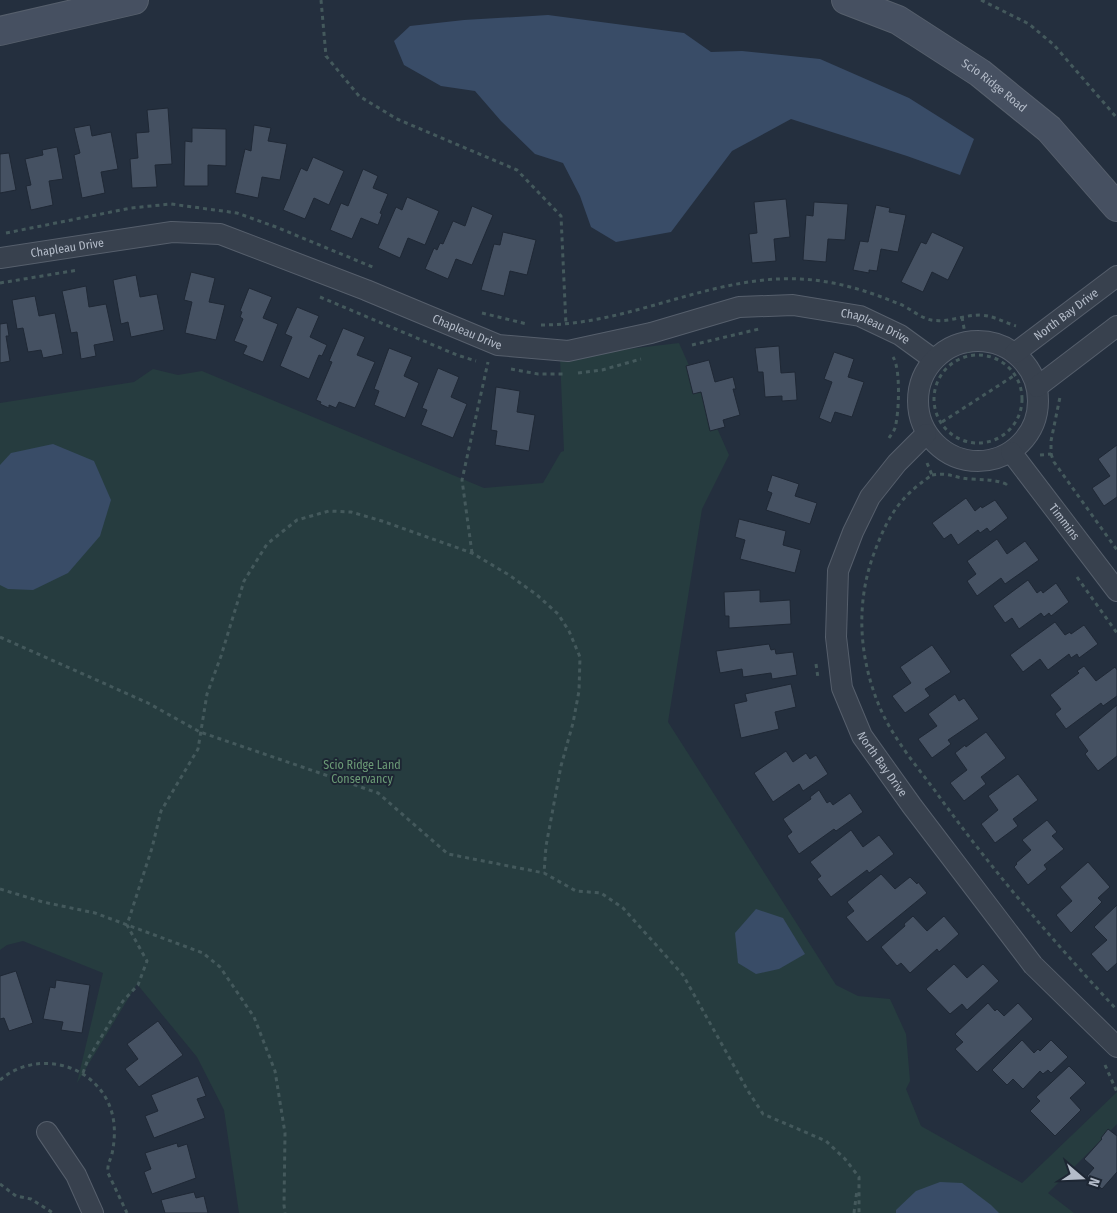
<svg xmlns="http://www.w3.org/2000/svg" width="1117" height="1213" font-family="'Fira Sans Condensed',sans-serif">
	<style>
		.green { fill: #263c3f }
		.water { fill: #394c67 }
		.building { fill: #455162; stroke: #1f2835 }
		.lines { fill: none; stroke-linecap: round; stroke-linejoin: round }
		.street-casing { stroke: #565f6c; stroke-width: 22 }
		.secondary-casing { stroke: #565f6c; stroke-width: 30 }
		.path { stroke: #44595c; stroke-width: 3; stroke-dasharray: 4 4; stroke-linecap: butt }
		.street { stroke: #38414e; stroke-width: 20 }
		.secondary { stroke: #465061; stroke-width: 28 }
		.labels { text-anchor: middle; stroke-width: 4; stroke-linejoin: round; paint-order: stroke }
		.street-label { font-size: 12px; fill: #b4bcc9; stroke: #1d2633 }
		.park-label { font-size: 12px; fill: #6b9a76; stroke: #1d2633 }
	</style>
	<rect width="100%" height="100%" fill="#242f3e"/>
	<path class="green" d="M679 343 729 455 702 509 668 722 836 985 858 996 890 999 906 1034 910 1081 906 1089 921 1126 1022 1183 1117 1092V1124L1048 1193 1074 1213H239L224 1110 197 1057 137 984 77 1083 103 973 23 941 7 945 0 950V403L134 382 153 369 178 375 202 371 484 488 543 483 561 452 564 451 560 357Z"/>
	<g class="water">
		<path d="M548 15 684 33 711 52 742 51 820 59 909 98 974 139 960 175 907 156 791 119 732 151 671 232 616 242 591 227 580 196 563 163 535 154 501 121 475 91 441 86 404 65 394 41 410 26 464 20Z"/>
		<path d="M53 444 94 461 111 500 100 536 68 573 33 590 8 589 0 585V465L11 453Z"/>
		<path d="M756 909 783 918 805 954 779 969 756 974 738 963 735 933Z"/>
		<path d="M940 1182 962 1183 991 1205 999 1213H896V1210L916 1191Z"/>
	</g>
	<g class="building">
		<path d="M168 108 172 164 155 165 157 187 132 188 130 159 138 158 136 133 149 132 147 110Z"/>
		<path d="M90 125 92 136 111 132 118 169 101 172 105 193 82 198 74 155 80 153 74 128Z"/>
		<path d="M254 125 271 128 268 141 287 144 280 180 262 177 258 198 235 193 245 149 251 151Z"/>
		<path d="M192 128 226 129V166L208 165V186H184L185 141 192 142Z"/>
		<path d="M57 147 63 179 49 181 53 205 31 210 26 186 31 185 25 159 43 155 42 150Z"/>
		<path d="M9 153 16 190 0 193V154Z"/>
		<path d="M313 157 344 171 329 205 314 198 305 219 283 210 301 168 307 171Z"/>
		<path d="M363 169 378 176 373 188 388 194 380 213 382 214 378 225 361 218 352 239 330 230 341 203 348 206Z"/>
		<path d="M407 197 439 211 425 245 408 238 400 258 378 248 396 207 402 210Z"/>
		<path d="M786 199 790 237 774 239 776 261 752 263 749 234 757 233 754 202Z"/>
		<path d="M814 202 848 204 845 240 828 239 826 262 803 260 806 215 813 216Z"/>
		<path d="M876 205 890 208 889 212 906 215 898 252 881 249 877 271 869 270V273L853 270 860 241 868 242Z"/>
		<path d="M472 206 493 215 472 265 456 259 448 279 425 269 434 248 437 250 440 243 443 244 453 221 465 226Z"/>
		<path d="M503 232 536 240 527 275 510 271 504 296 481 290 494 244 500 245Z"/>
		<path d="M932 232 964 247 948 280 932 272 923 292 901 282 921 242 926 244Z"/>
		<path d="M191 272 215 278 209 302 225 305 216 340 185 333 192 302 184 300Z"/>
		<path d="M136 275 140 297 157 294 164 330 131 337 128 322 121 324 113 280Z"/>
		<path d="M86 286 89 307 106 304 114 341 94 345 96 356 81 359 77 332 71 333 62 291Z"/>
		<path d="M249 288 272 297 263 318 278 324 263 362 243 354 247 346 234 341 243 319 240 317 242 312 240 311Z"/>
		<path d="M35 296 39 316 55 313 63 354 43 358 41 350 28 352 23 328 17 329 12 300Z"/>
		<path d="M297 307 319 316 310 337 327 345 322 356 319 355 309 379 280 366 292 337 285 334Z"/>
		<path d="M7 323 9 336H6L10 361 0 363V324Z"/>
		<path d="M343 328 365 337 357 355 375 362 355 408 339 402 336 408 329 405V408L320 404 321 402 316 400 332 362 329 361Z"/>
		<path d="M779 346 781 373 795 372 797 400 782 401V396L765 397 763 372H758L755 348Z"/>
		<path d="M389 348 412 357 404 376 419 383 405 418 374 405 379 391 374 389Z"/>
		<path d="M834 352 854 359 848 377 864 382 852 417 835 412 831 423 819 418 832 382 824 379Z"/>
		<path d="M709 360 715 382 733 377 736 389H733L740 415 723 420 725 427 710 431 701 392 693 394 686 366Z"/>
		<path d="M438 368 459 377 451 397 467 404 453 438 421 425 427 410 422 408Z"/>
		<path d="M496 387 520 391 517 412 535 415 529 451 495 445 497 431 491 430Z"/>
		<path d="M1117 445V497L1104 506 1092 488 1110 476 1098 459Z"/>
		<path d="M772 475 799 484 795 496 817 503 810 524 766 510 772 493 767 491Z"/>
		<path d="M966 498 975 511 981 506 982 508 995 500 1008 518 990 532 987 528 980 533 978 530 958 545 951 534 944 539 932 523Z"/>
		<path d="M739 519 786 531 783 545 801 550 795 573 740 559 745 540 735 537Z"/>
		<path d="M997 539 1007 554 1025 541 1039 560 1005 584 1001 578 977 596 967 581 976 574 967 561Z"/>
		<path d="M1028 580 1037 593 1041 590 1043 593 1056 583 1069 602 1051 616 1049 613 1044 617 1041 613 1019 629 1012 618 1005 623 993 606Z"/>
		<path d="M760 590V602L790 600 791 624 729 628V616H725L724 592Z"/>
		<path d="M1055 622 1065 635 1070 632 1071 634 1084 625 1098 644 1079 658 1077 654 1071 658 1069 654 1048 670 1040 659 1023 672 1010 655Z"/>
		<path d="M769 644 771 650 775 649 776 654 793 652 797 675 772 679 771 673 743 677 742 669 720 673 716 651Z"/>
		<path d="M932 645 951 672 925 689 930 696 905 713 892 696 911 683 900 667Z"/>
		<path d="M1084 666 1096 681 1115 667 1117 670V696L1103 706 1101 703 1066 729 1055 714 1061 709 1050 695 1079 673 1077 671Z"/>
		<path d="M791 684 796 707 775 712 779 729 741 738 734 704 747 701 745 694Z"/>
		<path d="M955 694 959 701 964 698 979 719 948 740 951 744 932 758 918 739 937 726 928 714Z"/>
		<path d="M1117 705V756L1098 771 1085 754 1088 751 1078 737Z"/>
		<path d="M986 732 1006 758 981 777 986 784 964 801 950 783 967 770 955 753 965 745 966 747Z"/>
		<path d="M786 751 793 762 806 753 810 759 816 755 828 774 803 791 799 784 773 802 754 773Z"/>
		<path d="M1018 774 1038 800 1013 819 1018 826 995 843 981 824 998 810 988 796Z"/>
		<path d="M819 790 827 803 830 801 833 805 850 793 863 812 836 831 834 829 799 854 787 836 792 832 783 819 811 799 810 797Z"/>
		<path d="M1047 820 1057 832 1052 836 1064 849 1044 865 1047 869 1028 885 1014 867 1017 864 1016 863 1031 850 1022 840Z"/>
		<path d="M851 830 863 847 879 835 894 854 869 873 867 870 831 897 817 879 821 876 810 862Z"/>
		<path d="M1088 862 1110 887 1098 898 1102 902 1071 933 1056 915 1072 901 1060 887Z"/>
		<path d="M881 874 895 889 910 877 917 884 918 882 927 893 867 942 846 917 854 911 847 902Z"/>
		<path d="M1117 905V963L1107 972 1091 954 1107 940 1094 927Z"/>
		<path d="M913 916 927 931 944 916 959 934 939 952 937 949 910 973 901 963 897 966 881 947 905 926 904 924Z"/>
		<path d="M954 964 967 978 983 964 999 981 967 1010 962 1004 950 1014 926 989Z"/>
		<path d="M16 971 33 1023 9 1031 4 1018 0 1019V976Z"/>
		<path d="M56 980 90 985 82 1033 61 1030 63 1022 43 1019 50 987 55 988Z"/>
		<path d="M988 1003 995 1011 997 1009 1004 1016 1018 1003 1033 1019 977 1072 955 1049 963 1042 955 1034Z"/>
		<path d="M158 1021 183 1055 139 1087 125 1069 138 1059 127 1044Z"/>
		<path d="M1022 1040 1034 1053 1038 1049 1040 1051 1051 1040 1068 1057 1051 1073 1048 1070 1043 1074 1040 1071 1023 1089 1013 1079 1007 1085 992 1070Z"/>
		<path d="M1069 1066 1086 1083 1070 1098 1081 1110 1055 1136 1030 1111 1040 1101 1036 1097Z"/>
		<path d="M198 1076 206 1096 197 1099 205 1118 154 1138 145 1116 158 1111 151 1095Z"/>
		<path d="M1108 1129 1117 1136V1172L1102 1189 1087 1176 1094 1168 1084 1159 1102 1139 1101 1138Z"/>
		<path d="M177 1143 178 1147 187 1144 196 1178 152 1194 144 1172 151 1169 145 1153Z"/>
		<path d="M194 1192 196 1198 204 1196 208 1213H165L161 1200Z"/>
	</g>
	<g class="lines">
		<defs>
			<g id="street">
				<path id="s1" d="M0 258 172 232 220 234 366 290 498 345 568 351 651 333 739 307 793 305 860 316 900 335 933 359"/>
				<circle cx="978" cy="401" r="60"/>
				<path id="s2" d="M1015 353 1117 276"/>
				<path d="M1037 387 1117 326"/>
				<path id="s3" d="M926 434 897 463 870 497 853 532 838 571 836 637 842 688 862 736 912 806 1033 965 1117 1047"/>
				<path id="s4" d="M1011 452 1117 591"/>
				<path d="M47 1132 76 1175 93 1213"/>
			</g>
			<g id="secondary">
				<path id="s5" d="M846 0 898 20 980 73 1049 129 1117 207"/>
				<path d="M0 31 134 0"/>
			</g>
		</defs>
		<use href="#street" class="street-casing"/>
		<use href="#secondary" class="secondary-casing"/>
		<g class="path">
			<path d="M321 0 326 56 359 96 397 119 517 170 561 216 566 325"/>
			<path d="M981 0 1029 24 1054 45 1117 118"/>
			<path d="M6 233 131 208 171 204 237 213 276 227 375 268"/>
			<path d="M0 283 78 270"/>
			<path d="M320 297 457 355 476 361"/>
			<path d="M482 313 527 324"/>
			<path d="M962 317 969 356"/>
			<path d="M541 325C618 325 688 288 764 280 813 275 853 285 897 303 909 307 920 318 931 320 948 323 963 315 980 315 995 316 1003 322 1016 326"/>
			<path d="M692 345 759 329"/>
			<circle cx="978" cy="399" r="44"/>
			<path d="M511 369 538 374H565"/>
			<path d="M578 373 602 370 641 359"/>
			<path d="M942 422 1015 375"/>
			<path d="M889 438C891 435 894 431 895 428 899 414 901 369 893 357"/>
			<path d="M1051 454 1054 462 1117 550"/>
			<path d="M1040 455 1051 454V441L1060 397"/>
			<path d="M927 463 932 475C898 498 887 518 873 556 856 604 859 656 878 703 891 736 915 764 936 792 991 869 1053 941 1117 1010"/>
			<path d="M932 475C949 472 954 478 970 479 983 480 994 479 1006 484L1008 480"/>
			<path d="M472 553 462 480 488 362"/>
			<path d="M1077 577 1117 633"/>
			<path d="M0 637 148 703 200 732 378 793 448 854 544 873 576 891 601 893 623 908 683 975 748 1091 763 1114 826 1141 845 1159 859 1177V1213"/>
			<path d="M816 664 818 678"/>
			<path d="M0 889 43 902 95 913 203 953 220 967 254 1017 275 1071 285 1133 284 1205 285 1213"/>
			<path d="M1105 1065 1117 1092"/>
			<path d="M83 1073 88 1059 123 1001 138 985 147 961 127 925 152 848 161 811 198 749 207 694 221 656 244 581 267 544 297 520 329 511 351 512 382 521 472 553 509 575 537 595 558 614 569 631 580 657 579 691 573 723 561 766 546 846 544 873"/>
			<path d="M0 1080C41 1045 108 1068 114 1124 115 1134 114 1144 112 1154 110 1161 107 1165 108 1173L127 1213"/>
			<path d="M0 1184 16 1196 31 1199 53 1213"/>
			<path d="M854 1213 857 1190"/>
		</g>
		<use href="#street" class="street"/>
		<use href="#secondary" class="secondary"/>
	</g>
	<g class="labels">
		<g class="street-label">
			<text dy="4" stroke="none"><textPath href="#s5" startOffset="172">Scio Ridge Road</textPath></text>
			<text dy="4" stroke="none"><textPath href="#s1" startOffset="68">Chapleau Drive</textPath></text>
			<text dy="4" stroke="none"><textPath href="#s2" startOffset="64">North Bay Drive</textPath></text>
			<text dy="4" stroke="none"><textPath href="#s1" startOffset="908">Chapleau Drive</textPath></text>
			<text dy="4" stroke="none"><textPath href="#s1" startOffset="488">Chapleau Drive</textPath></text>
			<text dy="4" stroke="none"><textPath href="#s4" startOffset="88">Timmins</textPath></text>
			<text dy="4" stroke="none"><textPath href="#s3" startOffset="369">North Bay Drive</textPath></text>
		</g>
		<g class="park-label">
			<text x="362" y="769">Scio Ridge Land<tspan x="362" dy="14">Conservancy</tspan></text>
		</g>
	</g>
	<g transform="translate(1082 1178) rotate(109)" stroke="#1d2633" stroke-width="4" paint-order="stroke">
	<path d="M0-4L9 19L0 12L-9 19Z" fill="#b4bcc9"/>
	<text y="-8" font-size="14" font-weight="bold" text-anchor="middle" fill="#b4bcc9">N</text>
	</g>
</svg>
